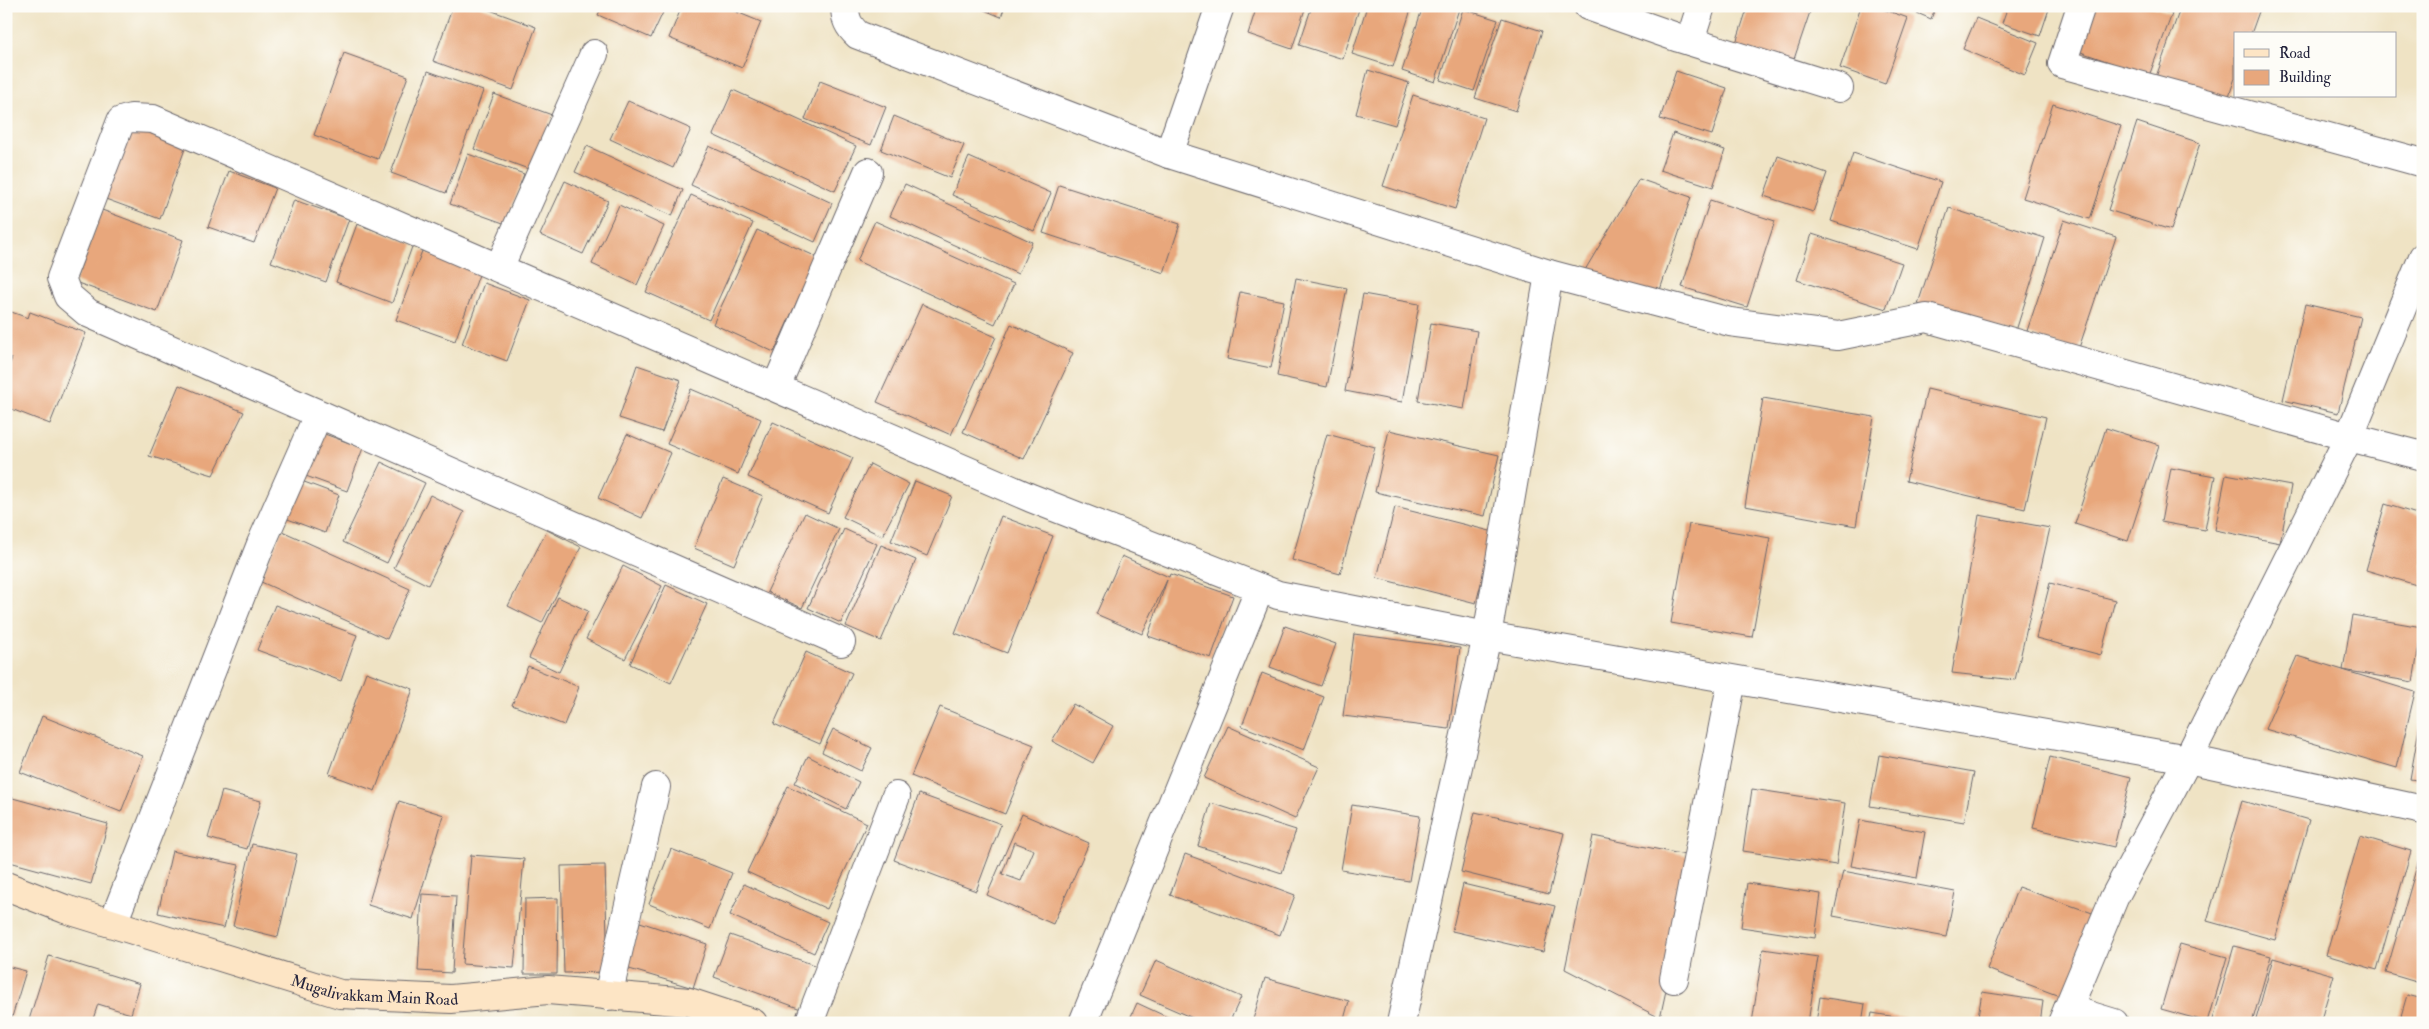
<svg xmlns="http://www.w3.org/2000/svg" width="2429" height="1029" font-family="'IM FELL Double Pica',serif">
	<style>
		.building { fill: #e8a77c; fill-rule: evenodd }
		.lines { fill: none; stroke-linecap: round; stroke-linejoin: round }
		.street-casing { stroke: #6a666b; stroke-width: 30 }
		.secondary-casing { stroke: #6a666b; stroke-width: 30 }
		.street { stroke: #fff; stroke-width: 28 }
		.secondary { stroke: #fde5c5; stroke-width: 28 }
		.labels { text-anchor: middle; stroke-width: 4.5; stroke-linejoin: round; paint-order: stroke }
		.street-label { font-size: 16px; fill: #22223b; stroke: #fdfcf7 }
	</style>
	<rect width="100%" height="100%" fill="#fdfcf7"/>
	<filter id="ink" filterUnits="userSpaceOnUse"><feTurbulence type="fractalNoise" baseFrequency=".02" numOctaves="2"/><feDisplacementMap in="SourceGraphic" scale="10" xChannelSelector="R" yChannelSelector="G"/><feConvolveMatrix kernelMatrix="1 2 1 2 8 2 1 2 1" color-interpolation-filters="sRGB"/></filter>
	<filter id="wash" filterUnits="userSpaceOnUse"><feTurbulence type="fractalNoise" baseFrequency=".0096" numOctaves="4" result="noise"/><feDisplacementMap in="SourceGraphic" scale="20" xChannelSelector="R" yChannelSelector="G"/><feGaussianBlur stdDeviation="1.12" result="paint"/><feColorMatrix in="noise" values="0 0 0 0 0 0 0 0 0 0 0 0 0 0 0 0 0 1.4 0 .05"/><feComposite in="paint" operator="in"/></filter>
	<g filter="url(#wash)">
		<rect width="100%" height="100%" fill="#efe3c4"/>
		<g id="blocks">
			<g class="building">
				<path d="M453 6H479L536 27 513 90 433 61Z"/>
				<path d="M602 6H666L651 38 598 15Z"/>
				<path d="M682 6H722L761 22 742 68 669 38Z"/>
				<path d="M975 6H1005L1001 17Z"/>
				<path d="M1257 6H1306L1292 49 1248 34Z"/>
				<path d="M1312 6H1360L1343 59 1299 45Z"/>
				<path d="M1367 6H1412L1393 67 1352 54Z"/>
				<path d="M1423 6H1452L1459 9 1435 82 1402 71Z"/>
				<path d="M1748 6H1812L1791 68 1734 49Z"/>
				<path d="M1861 6H1874L1908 18 1885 84 1840 68Z"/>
				<path d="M1901 6H1936L1931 19Z"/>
				<path d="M2008 6H2050L2040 36 2002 23Z"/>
				<path d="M2090 6H2151L2172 14 2149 76 2075 50Z"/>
				<path d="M2181 6H2261L2251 34H2235V78L2227 102 2156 77Z"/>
				<path d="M1463 9 1498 20 1474 91 1440 80Z"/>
				<path d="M1502 18 1542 31 1516 111 1475 98Z"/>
				<path d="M1976 18 2038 43 2025 75 1963 49Z"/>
				<path d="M344 53 408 76 378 159 314 135Z"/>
				<path d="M1368 70 1409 83 1395 125 1356 114Z"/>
				<path d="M428 71 483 91 446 193 391 173Z"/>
				<path d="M1676 71 1727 88 1712 135 1660 119Z"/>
				<path d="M820 81 886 107 871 145 805 119Z"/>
				<path d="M733 90 856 146 835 191 713 135Z"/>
				<path d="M494 94 552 115 531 170 474 149Z"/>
				<path d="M1413 95 1484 118 1455 209 1383 186Z"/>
				<path d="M628 101 691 129 673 168 610 139Z"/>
				<path d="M2053 104 2121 126 2090 219 2023 198Z"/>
				<path d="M894 116 964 145 950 178 881 150Z"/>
				<path d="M2137 122 2200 143 2171 230 2108 210Z"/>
				<path d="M129 126 186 146 160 219 103 198Z"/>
				<path d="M1673 133 1725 150 1713 187 1660 170Z"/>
				<path d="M587 146 683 190 672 216 575 172Z"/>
				<path d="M709 146 832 203 815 242 691 185Z"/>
				<path d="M1853 153 1941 182 1918 249 1831 221Z"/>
				<path d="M468 154 524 174 506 224 450 204Z"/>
				<path d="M1778 156 1827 173 1813 212 1764 196Z"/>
				<path d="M969 157 1051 193 1034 231 952 195Z"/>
				<path d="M229 171 275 188 254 243 208 227Z"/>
				<path d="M1639 179 1691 197 1657 299 1585 270Z"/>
				<path d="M565 181 608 201 583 254 540 235Z"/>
				<path d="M905 184 1032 242 1018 274 890 216Z"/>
				<path d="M1059 185 1180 224 1164 273 1043 233Z"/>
				<path d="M691 195 753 223 709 320 646 292Z"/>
				<path d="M294 200 349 219 326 282 271 262Z"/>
				<path d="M1710 200 1775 221 1747 307 1682 287Z"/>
				<path d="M619 205 664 226 637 285 592 264Z"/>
				<path d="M1949 208 2045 238 2015 334 1918 304Z"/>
				<path d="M102 210 183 240 157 312 75 282Z"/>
				<path d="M2064 220 2116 237 2078 351 2026 334Z"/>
				<path d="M875 221 1014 284 995 324 857 261Z"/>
				<path d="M357 224 413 244 392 303 336 282Z"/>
				<path d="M757 230 817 257 774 352 713 324Z"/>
				<path d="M1812 234 1902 263 1886 309 1797 280Z"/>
				<path d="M422 251 480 272 455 341 396 320Z"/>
				<path d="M1296 278 1347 288 1327 387 1277 376Z"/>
				<path d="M484 283 530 300 507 361 462 344Z"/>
				<path d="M1240 292 1284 301 1271 368 1227 359Z"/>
				<path d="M1363 294 1419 304 1402 402 1345 391Z"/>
				<path d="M922 304 996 337 951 435 877 402Z"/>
				<path d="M2305 304 2361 317 2338 413 2283 400Z"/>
				<path d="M6 310 28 318 30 312 86 333 50 424 6 407V373L12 358 6 356Z"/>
				<path d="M1431 323 1477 331 1464 409 1418 401Z"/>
				<path d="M1011 324 1073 353 1024 459 963 432Z"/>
				<path d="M637 365 681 380 662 432 619 418Z"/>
				<path d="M179 385 244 412 213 475 149 456Z"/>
				<path d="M691 389 761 419 738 474 667 444Z"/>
				<path d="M1927 389 2046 417 2025 509 1906 481Z"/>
				<path d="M1763 398 1874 417 1856 526 1745 506Z"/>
				<path d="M773 422 853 458 828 513 748 477Z"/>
				<path d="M2106 428 2159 445 2128 541 2075 524Z"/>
				<path d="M1389 430 1499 455 1485 516 1375 492Z"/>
				<path d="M319 432 363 448 347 491 303 475Z"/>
				<path d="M627 434 671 453 642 518 598 498Z"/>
				<path d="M1327 434 1375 447 1340 574 1292 560Z"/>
				<path d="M381 462 425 483 387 563 343 542Z"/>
				<path d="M870 464 909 484 882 536 843 517Z"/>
				<path d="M2171 468 2215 476 2205 530 2161 522Z"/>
				<path d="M2226 474 2291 486 2280 543 2215 530Z"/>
				<path d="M723 479 763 496 734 565 694 548Z"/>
				<path d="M299 480 339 495 325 533 285 518Z"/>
				<path d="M915 481 952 496 927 556 891 541Z"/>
				<path d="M430 495 464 512 428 585 394 568Z"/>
				<path d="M2385 504 2423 516V587L2366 570Z"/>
				<path d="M1395 507 1494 532 1476 603 1377 578Z"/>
				<path d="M805 513 839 529 802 608 767 592Z"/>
				<path d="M1979 515 2050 528 2015 680 1952 673Z"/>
				<path d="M1001 516 1053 536 1007 653 955 633Z"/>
				<path d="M1689 524 1770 538 1752 637 1671 623Z"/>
				<path d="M844 529 877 544 841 623 808 608Z"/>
				<path d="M547 530 581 547 542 623 508 606Z"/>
				<path d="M282 531 410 589 387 639 259 581Z"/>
				<path d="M881 545 916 560 881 641 846 626Z"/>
				<path d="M1122 556 1169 577 1170 574 1233 596 1211 658 1148 636 1167 580 1142 634 1096 614Z"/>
				<path d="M623 566 662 586 625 659 586 639Z"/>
				<path d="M2050 583 2115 600 2101 655 2036 638Z"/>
				<path d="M666 585 707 604 671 683 630 664Z"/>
				<path d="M558 597 588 611 559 672 529 658Z"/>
				<path d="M275 605 357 635 341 681 257 650Z"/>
				<path d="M2352 615 2422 627 2413 682 2343 670Z"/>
				<path d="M1285 626 1336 644 1321 686 1270 667Z"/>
				<path d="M1354 634 1460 648 1449 729 1343 716Z"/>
				<path d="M806 652 852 673 820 744 774 724Z"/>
				<path d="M2297 656 2415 692 2397 768 2265 729Z"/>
				<path d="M528 666 579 687 564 725 512 705Z"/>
				<path d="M366 672 413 689 375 791 329 774Z"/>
				<path d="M1262 673 1324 697 1304 750 1242 726Z"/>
				<path d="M1073 704 1113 726 1093 763 1052 741Z"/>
				<path d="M940 707 1034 745 1005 814 911 776Z"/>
				<path d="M2422 712H2423V781L2410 779Z"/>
				<path d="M42 716 143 756 121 812 20 772Z"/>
				<path d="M1228 726 1319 767 1295 819 1204 778Z"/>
				<path d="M833 729 872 748 861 771 822 752Z"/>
				<path d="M1879 755 1974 772 1964 822 1870 806Z"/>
				<path d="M808 756 859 782 846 809 795 783Z"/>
				<path d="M2050 757 2131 777 2114 847 2033 828Z"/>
				<path d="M788 786 867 823 827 909 747 872Z"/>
				<path d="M1752 789 1845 803 1836 865 1743 851Z"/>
				<path d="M222 791 261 801 247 849 208 838Z"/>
				<path d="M919 794 1001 824 976 891 894 860Z"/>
				<path d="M9 797 108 824 91 884 6 861V808Z"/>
				<path d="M399 801 444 815 413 919 368 905Z"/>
				<path d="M2242 801 2309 820 2275 940 2207 921Z"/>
				<path d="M1211 803 1296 830 1282 873 1198 846Z"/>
				<path d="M1352 805 1420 816 1409 881 1341 870Z"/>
				<path d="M1475 812 1564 833 1549 894 1461 872Z"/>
				<path d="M1022 814 1089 843 1053 924 987 895ZM1014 842 1034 850 1021 881 1002 874Z"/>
				<path d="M1860 820 1925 832 1917 878 1851 866Z"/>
				<path d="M1593 836 1695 857 1660 1018 1565 969Z"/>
				<path d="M2360 836 2411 851 2377 970 2326 955Z"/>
				<path d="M252 844 297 854 278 937 233 926Z"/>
				<path d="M671 849 732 873 710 929 649 904Z"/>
				<path d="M172 851 239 865 224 928 158 913Z"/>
				<path d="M2421 852 2423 853V984L2386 973Z"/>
				<path d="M1185 854 1295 895 1280 935 1170 895Z"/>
				<path d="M471 855 524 859 514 968 462 964Z"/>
				<path d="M605 865 608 972 564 973 561 866Z"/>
				<path d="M1843 871 1955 892 1946 937 1833 916Z"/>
				<path d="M1747 883 1821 894 1815 938 1741 927Z"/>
				<path d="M744 884 828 922 814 953 730 915Z"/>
				<path d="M1463 884 1555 906 1543 952 1452 931Z"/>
				<path d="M2018 887 2101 916 2070 1000 1987 969Z"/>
				<path d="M422 894 456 896 452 973 418 971Z"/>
				<path d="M558 898 557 974H524L525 899Z"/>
				<path d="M640 922 707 944 693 988 626 968Z"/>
				<path d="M730 935 817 966 801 1009 714 977Z"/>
				<path d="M2180 944 2227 957 2208 1022 2161 1009Z"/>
				<path d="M2234 946 2271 956 2252 1023H2212Z"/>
				<path d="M1763 949 1818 957 1808 1023H1752Z"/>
				<path d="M49 956 140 984 131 1014 98 1004 92 1022 85 1020V1023H28Z"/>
				<path d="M2273 958 2334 975 2320 1023H2255Z"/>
				<path d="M1156 960 1241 997 1229 1023H1204L1140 995Z"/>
				<path d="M6 966 26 971 12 1017 6 1015Z"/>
				<path d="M1265 978 1349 1001 1343 1023H1252Z"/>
				<path d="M1982 992 2043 1001 2040 1023H1977Z"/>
				<path d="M2407 995 2423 999V1023H2399Z"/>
				<path d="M1820 997 1865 1004 1862 1023H1816Z"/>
				<path d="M1137 1003 1180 1023H1128Z"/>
				<path d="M1872 1013 1926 1022V1023H1870Z"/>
			</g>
		</g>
	</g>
	<g filter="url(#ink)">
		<use href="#blocks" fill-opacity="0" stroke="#6a666b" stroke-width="1"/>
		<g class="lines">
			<defs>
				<g id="street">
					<path d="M845 6C845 19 848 26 858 35L1169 154 1549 274 1730 322 1838 336 1927 318 2349 437 2188 759 2114 898 2062 1023"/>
					<path d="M1588 6 1679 38 1839 88"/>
					<path d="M2081 6 2062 64 2423 163"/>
					<path d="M1690 41 1701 6"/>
					<path d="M1169 154 1220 6"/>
					<path d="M2423 257 2349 437 2423 456"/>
					<path d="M499 268 594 54"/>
					<path d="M776 387 868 172"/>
					<path d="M841 642 88 313 68 296 61 278 121 121 131 118 153 119 1031 498 1278 595 1487 636 2188 759 2423 810"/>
					<path d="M113 923 261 544 318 415"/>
					<path d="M1674 979 1732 680"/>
					<path d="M608 996 656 787"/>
					<path d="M2068 1009 2114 1023"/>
					<path d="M809 1023 896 796"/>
					<path d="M1083 1023 1260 588"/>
					<path d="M1401 1023 1487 636 1549 274"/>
				</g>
				<g id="secondary">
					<path id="s1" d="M6 886 65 909 340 994 451 999 548 990 689 1002 753 1023"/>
				</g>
			</defs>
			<use href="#street" class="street-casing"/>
			<use href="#secondary" class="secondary-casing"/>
			<use href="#street" class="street"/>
			<use href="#secondary" class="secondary"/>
		</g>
	</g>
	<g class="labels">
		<g class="street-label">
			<text dy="6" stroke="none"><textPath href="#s1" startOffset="385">Mugalivakkam Main Road</textPath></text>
		</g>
	</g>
	<rect width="2429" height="1029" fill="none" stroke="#fdfcf7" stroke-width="25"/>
	<rect x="2234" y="32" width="162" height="65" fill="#fdfcf7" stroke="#a5a5ac"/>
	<rect x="2244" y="49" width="25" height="8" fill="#fde5c5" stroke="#a5a5ac"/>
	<text x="2279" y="58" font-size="15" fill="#22223b">Road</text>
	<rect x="2244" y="70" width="25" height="15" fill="#e8a77c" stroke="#a5a5ac"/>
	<text x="2279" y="82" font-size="15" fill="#22223b">Building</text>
</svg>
